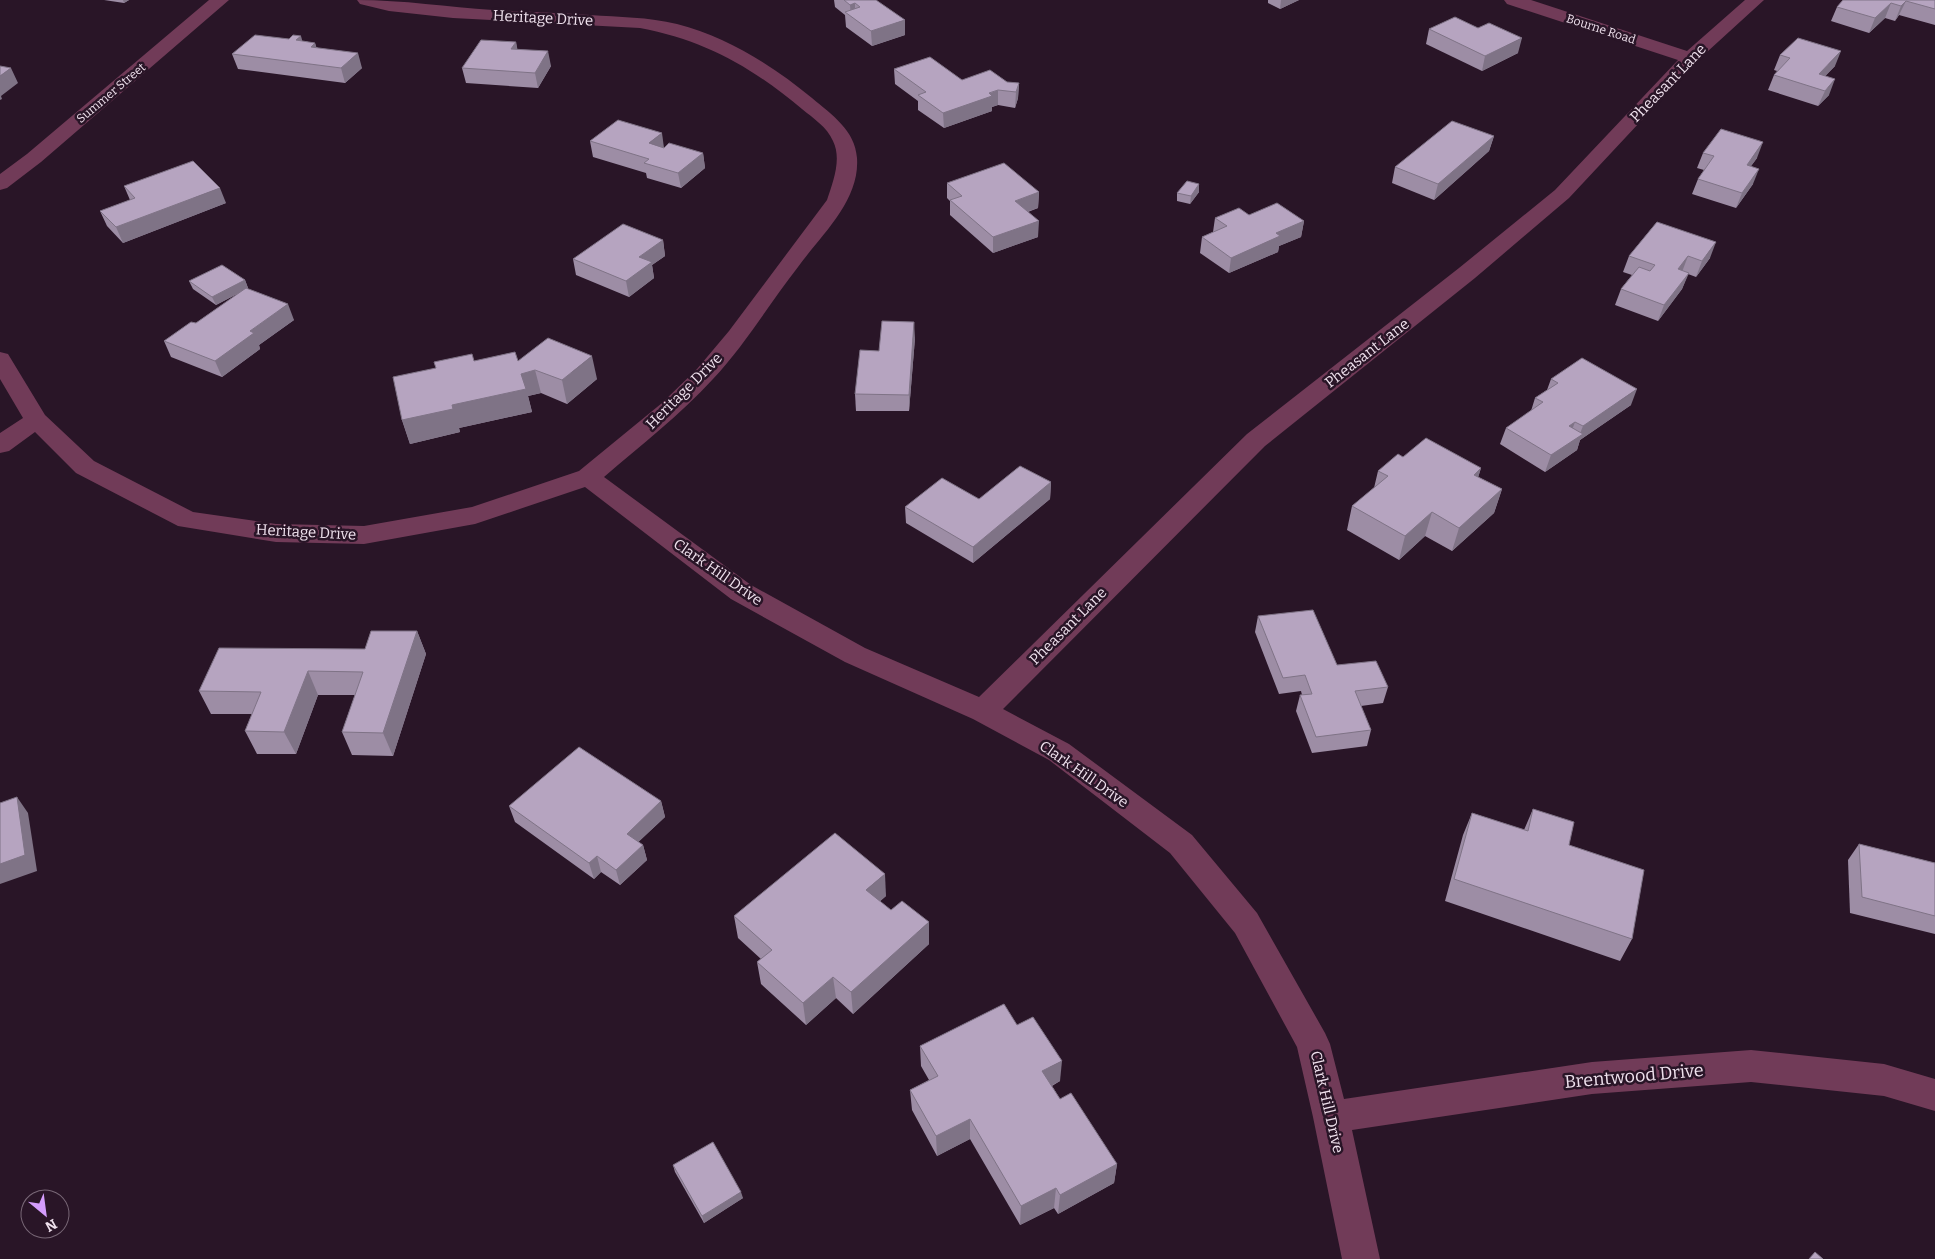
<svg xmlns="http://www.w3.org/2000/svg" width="1935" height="1259" font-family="Bitter,serif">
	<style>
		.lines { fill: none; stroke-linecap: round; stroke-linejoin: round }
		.street { fill: #713b58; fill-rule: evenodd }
		.wall { fill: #9d8da5 }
		.shaded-wall { fill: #7f7386 }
		.building { fill: #b6a4c0; stroke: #7f7386 }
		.labels { text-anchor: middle; stroke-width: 5; stroke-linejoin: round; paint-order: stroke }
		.far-street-label { font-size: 12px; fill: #efe1ed; stroke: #291527 }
		.street-label { font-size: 15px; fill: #efe1ed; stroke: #291527 }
		.near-street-label { font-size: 18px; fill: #efe1ed; stroke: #291527 }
	</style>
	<rect width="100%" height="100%" fill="#291527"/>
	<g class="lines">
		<g class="street">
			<path d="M209 0H229L41 162 7 188 0 190V174L27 154Z"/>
			<path d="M357 0C403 0 448 7 493 10 525 12 558 13 590 15 619 17 648 17 677 24 727 37 772 65 812 98 832 115 855 130 857 158 860 201 821 235 798 267 769 304 745 345 713 379 680 415 641 445 604 477L751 585 865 648 979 697 1247 434 1459 268 1555 190 1678 60 1507 4 1504 0H1531L1687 51 1745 0H1764L1696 62 1569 198 1475 278 1265 446 1003 709 1069 744 1192 835 1257 913 1325 1033 1330 1044 1344 1099 1592 1062 1751 1050 1884 1064 1935 1079V1111L1884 1096 1751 1082 1592 1094 1352 1130 1380 1259H1342L1313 1117 1297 1047 1235 933 1170 853 1049 760 973 719 845 662 731 599 585 487 475 524 364 544 276 542 178 526 76 473 35 432 9 451 0 453V433L23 418 0 379V352L8 354 45 415 94 461 193 512 276 524 364 526 472 507 579 471 662 403 697 369 729 331 827 200C833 182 842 159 833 141 827 127 813 118 802 109 752 67 704 40 640 28L453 18 389 11 360 4Z"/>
		</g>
	</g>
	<g class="wall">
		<path d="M104 0H129L124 3Z"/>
		<path d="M834 0H876L905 35 872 46 846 27 845 15 835 7Z"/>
		<path d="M1268 0H1299L1280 9 1268 3Z"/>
		<path d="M1843 0H1935V25L1899 15 1895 21 1885 18 1869 33 1831 21 1837 7Z"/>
		<path d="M1478 28 1518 53 1482 71 1426 44 1429 29Z"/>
		<path d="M302 41 315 43 316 47 362 68 345 83 238 69 232 54Z"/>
		<path d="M516 42 517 50 551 66 538 88 466 83 462 68Z"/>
		<path d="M1780 55 1835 66 1825 76 1829 95 1818 106 1768 90 1774 75 1777 71 1774 70Z"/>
		<path d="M894 69 962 80 1007 82 1019 83 1018 98 1015 108 998 105 992 107V111L944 128 918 110V101L895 84Z"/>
		<path d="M1494 136 1489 151 1434 200 1392 183 1395 167Z"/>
		<path d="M590 141 664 147 703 153 705 168 681 188 647 178 646 173 593 157Z"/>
		<path d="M1703 153 1757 158 1751 166 1753 184 1736 208 1692 194 1698 179 1704 170 1697 168Z"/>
		<path d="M947 183 1039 192 1038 208 1028 212 1038 237 993 253 950 215V201L947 198Z"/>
		<path d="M1199 184V192L1190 204 1177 201V193Z"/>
		<path d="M124 186 226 203 123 243 107 226 100 211 130 200Z"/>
		<path d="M1249 215 1304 221 1301 237 1279 246 1278 252 1229 273 1200 253 1202 237 1213 232 1215 218Z"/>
		<path d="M1657 222 1710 258 1696 277 1688 274 1682 289 1658 321 1615 305 1621 289 1632 275 1623 272 1629 256Z"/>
		<path d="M663 240 665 256 652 265 654 278 629 297 576 275 573 259Z"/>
		<path d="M245 280 248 288V289L294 320 259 345 260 349 222 377 171 357 164 341 196 323 239 293 216 305 193 289 189 281Z"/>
		<path d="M915 338 909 411H856L855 394Z"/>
		<path d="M474 361H518L597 379 567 404 541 393 528 396 532 412 459 428 460 432 410 444 402 420Z"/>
		<path d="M1551 379 1631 405 1580 440 1577 450 1545 472 1500 444 1506 428 1531 411 1535 398 1547 390Z"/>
		<path d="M1403 457 1481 468 1478 477 1502 489 1494 513 1452 551 1425 536 1399 560 1347 530 1352 506 1374 488 1378 471Z"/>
		<path d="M1051 482 1050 499 973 563 906 523 905 507 979 499Z"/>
		<path d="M1258 616 1337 665 1388 687 1383 703 1361 706 1371 730 1367 746 1312 753 1296 711 1300 695H1302L1301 691 1279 694 1255 632Z"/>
		<path d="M417 631 426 654 393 756 352 755 342 732 355 695H318L296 754H257L245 731 252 714H211L199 691 365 649Z"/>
		<path d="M661 801 665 817 638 842 643 845 647 860 620 885 601 872 594 879 515 822 509 806Z"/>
		<path d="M1533 809 1569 845 1632 939 1620 961 1445 901 1463 835 1472 813 1524 830Z"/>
		<path d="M1859 844 1935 863V934L1850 913 1848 860Z"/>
		<path d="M886 896 880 901 929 944 853 1014 836 998 806 1025 761 984 757 962 761 959 738 938 734 916Z"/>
		<path d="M1017 1025 1060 1081 1052 1086 1060 1099 1117 1164 1114 1183 1058 1214 1054 1208 1020 1225 970 1139 937 1156 912 1110 910 1090 929 1080 921 1066 920 1046Z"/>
		<path d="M673 1165 743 1198 704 1223 675 1172Z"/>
	</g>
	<g class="shaded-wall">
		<path d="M123 0H129L124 3Z"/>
		<path d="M1281 0H1299L1280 9Z"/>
		<path d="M1906 1 1899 15 1895 21 1901 6Z"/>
		<path d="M855 3V18L851 16 850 5Z"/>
		<path d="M1891 3 1885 18 1869 33 1875 18Z"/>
		<path d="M905 20V35L872 46 871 31Z"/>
		<path d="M301 36 305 51 296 40Z"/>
		<path d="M1522 38 1518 53 1482 71 1485 56Z"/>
		<path d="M516 42 519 57 511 49Z"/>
		<path d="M315 43 320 58 311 47Z"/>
		<path d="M548 51 551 66 538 88 535 73Z"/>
		<path d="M1841 51 1835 66 1814 88 1819 74Z"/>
		<path d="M358 53 362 68 345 83 341 68Z"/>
		<path d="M11 68 18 83 1 96 2 99 0 100V76Z"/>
		<path d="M1835 79 1829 95 1818 106 1825 91Z"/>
		<path d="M1019 83 1018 98 1015 108 1016 92Z"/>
		<path d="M998 90V105L992 107V111L944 128 943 113Z"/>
		<path d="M662 133 664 148 649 143Z"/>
		<path d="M1494 136 1489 151 1434 200 1438 184Z"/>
		<path d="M1763 142 1757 158 1740 181 1747 165Z"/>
		<path d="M703 153 705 168 681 188 678 173Z"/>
		<path d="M1759 169 1753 184 1736 208 1742 193Z"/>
		<path d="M1199 184V192L1190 204 1191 196Z"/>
		<path d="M220 188 226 203 123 243 116 227Z"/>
		<path d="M1039 192 1038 208 1014 216 1015 201Z"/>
		<path d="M1039 221 1038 237 993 253V237Z"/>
		<path d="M1304 221 1301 237 1279 246 1278 252 1229 273 1231 258 1276 233Z"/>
		<path d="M663 240 665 256 652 265 654 278 629 297 626 281 639 257Z"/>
		<path d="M1716 242 1710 258 1696 277 1702 261Z"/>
		<path d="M1688 256 1682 272 1678 269Z"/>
		<path d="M1689 273 1682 289 1658 321 1664 305Z"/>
		<path d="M245 280 248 288 216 305 212 297Z"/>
		<path d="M288 304 294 320 259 345 260 349 222 377 215 361 250 331Z"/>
		<path d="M914 322 915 338 909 411V395Z"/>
		<path d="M592 356 597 379 567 404 562 380Z"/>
		<path d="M535 370 541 393 528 396 532 412 459 428 460 432 410 444 402 420 452 405 521 374Z"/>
		<path d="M1637 389 1631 405 1580 440 1577 450 1545 472 1551 455 1579 436 1583 426Z"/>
		<path d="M1575 422 1569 438V426Z"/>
		<path d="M1481 468 1474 491V475Z"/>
		<path d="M1051 482 1050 499 973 563V547Z"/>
		<path d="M1502 489 1494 513 1452 551 1459 528Z"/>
		<path d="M1432 512 1425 536 1399 560 1405 536Z"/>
		<path d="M417 631 426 654 393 756 383 733Z"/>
		<path d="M308 671 318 695 296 754 284 732Z"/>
		<path d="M17 797 28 813 37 871 0 884V864Z"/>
		<path d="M661 801 665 817 631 849 627 834Z"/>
		<path d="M643 845 647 860 620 885 616 870Z"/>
		<path d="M597 856 601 872 594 879 589 863Z"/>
		<path d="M885 874 886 896 868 912 866 890Z"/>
		<path d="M929 922V944L853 1014 851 992Z"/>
		<path d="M833 977 836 998 806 1025 803 1003Z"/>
		<path d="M1062 1061 1060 1081 1041 1091 1042 1071Z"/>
		<path d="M970 1119V1139L937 1156 936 1136Z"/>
		<path d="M1117 1164 1114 1183 1058 1214 1060 1195Z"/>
		<path d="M1056 1188 1054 1208 1020 1225 1021 1206Z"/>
		<path d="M741 1192 743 1198 704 1223 702 1216Z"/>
	</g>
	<g class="building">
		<path d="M844 0H876L905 20 871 31 845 12 860 7 855 3 850 5Z"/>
		<path d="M1843 0H1935V9L1906 1 1901 6 1891 3 1875 18 1837 7Z"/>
		<path d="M1455 17 1478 28 1489 23 1522 38 1485 56 1429 29Z"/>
		<path d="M255 35 289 39 293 35 301 36 296 40 315 43 311 47 358 53 341 68 232 54Z"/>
		<path d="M1798 38 1841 51 1819 74 1835 79 1825 91 1774 75 1790 58 1780 55Z"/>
		<path d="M481 40 516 42 511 49 548 51 535 73 462 68Z"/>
		<path d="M930 57 962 80 990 70 1007 82 1019 83 1016 92 998 90 989 93 992 96 943 113 918 95 926 92 894 69Z"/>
		<path d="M0 66 11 68 0 76Z"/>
		<path d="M618 120 662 133 649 143 664 148 669 143 703 153 678 173 644 163 649 159 590 141Z"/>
		<path d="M1452 121 1494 136 1438 184 1395 167Z"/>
		<path d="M1721 129 1763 142 1747 165 1759 169 1742 193 1698 179 1714 156 1703 153Z"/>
		<path d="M193 161 220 188 116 227 100 211 135 198 124 186Z"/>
		<path d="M1004 163 1039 192 1015 201 1039 221 993 237 950 200 962 196 947 183Z"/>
		<path d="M1187 181 1199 184 1191 196 1177 193Z"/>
		<path d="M1277 203 1304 221 1276 233 1280 236 1231 258 1202 237 1227 226 1215 218 1239 208 1249 215Z"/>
		<path d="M1657 222 1716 242 1702 261 1688 256 1678 269 1689 273 1664 305 1621 289 1639 267 1650 271 1655 265 1629 256Z"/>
		<path d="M623 224 663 240 639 257 652 262 626 281 573 259Z"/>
		<path d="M222 265 245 280 212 297 189 281Z"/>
		<path d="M246 288 288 304 250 331 254 333 215 361 164 341 191 322 196 323Z"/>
		<path d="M882 321 914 322 909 395 855 394 860 350 879 351Z"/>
		<path d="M548 338 592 356 562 380 535 370 521 374 526 389 452 405 453 409 402 420 393 377 436 368 434 362 472 354 474 361 515 352 518 361Z"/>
		<path d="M1582 358 1637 389 1583 426 1575 422 1569 426 1583 434 1551 455 1506 428 1543 402 1535 398 1558 383 1551 379Z"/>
		<path d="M1426 438 1481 468 1474 475 1502 489 1459 528 1432 512 1405 536 1352 506 1388 476 1378 471 1398 454 1403 457Z"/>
		<path d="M1020 466 1051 482 973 547 905 507 942 478 979 499Z"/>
		<path d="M1313 610 1337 665 1376 661 1388 687 1355 691 1371 730 1316 737 1300 695 1312 694 1305 675 1283 678 1258 616Z"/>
		<path d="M371 631H417L383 733 342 732 363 672 308 671 284 732 245 731 261 692 199 691 219 648 365 649Z"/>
		<path d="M579 747 661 801 627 834 643 845 616 870 597 856 589 863 509 806Z"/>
		<path d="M17 797 25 855 0 864V803Z"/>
		<path d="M1533 809 1574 822 1569 845 1644 870 1632 939 1454 879 1472 813 1528 831Z"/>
		<path d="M835 833 885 874 866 890 891 910 902 901 929 922 851 992 833 977 803 1003 757 962 772 950 734 916Z"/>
		<path d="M1859 844 1935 863V916L1862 897Z"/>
		<path d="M1004 1004 1017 1025 1033 1017 1062 1061 1042 1071 1060 1099 1071 1093 1117 1164 1060 1195 1056 1188 1021 1206 970 1119 936 1136 910 1090 938 1076 920 1046Z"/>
		<path d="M713 1142 741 1192 702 1216 673 1165Z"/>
		<path d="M1815 1252 1823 1259H1809Z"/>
	</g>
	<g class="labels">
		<g class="far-street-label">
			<text transform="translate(1601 29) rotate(18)" y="4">Bourne Road</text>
			<text transform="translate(111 93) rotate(-40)" y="4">Summer Street</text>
		</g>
		<g class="street-label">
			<text transform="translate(543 18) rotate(3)" y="5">Heritage Drive</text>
			<text transform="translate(1668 83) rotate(-46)" y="5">Pheasant Lane</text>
			<text transform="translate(1367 353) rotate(-38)" y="5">Pheasant Lane</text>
			<text transform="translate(684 391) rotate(-45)" y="5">Heritage Drive</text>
			<text transform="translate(306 532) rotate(3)" y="5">Heritage Drive</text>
			<text transform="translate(718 572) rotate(35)" y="5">Clark Hill Drive</text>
			<text transform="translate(1068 626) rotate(-45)" y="5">Pheasant Lane</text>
			<text transform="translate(1084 774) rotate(35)" y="5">Clark Hill Drive</text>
			<text transform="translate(1327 1102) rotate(77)" y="5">Clark Hill Drive</text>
		</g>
		<g class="near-street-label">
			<text transform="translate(1634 1076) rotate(-5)" y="6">Brentwood Drive</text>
		</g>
	</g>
	<g transform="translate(45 1214) rotate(151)"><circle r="24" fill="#291527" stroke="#786776"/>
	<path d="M0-4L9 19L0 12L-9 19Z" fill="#d49cfc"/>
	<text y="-8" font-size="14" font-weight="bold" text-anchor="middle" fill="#efe1ed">N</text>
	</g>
</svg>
